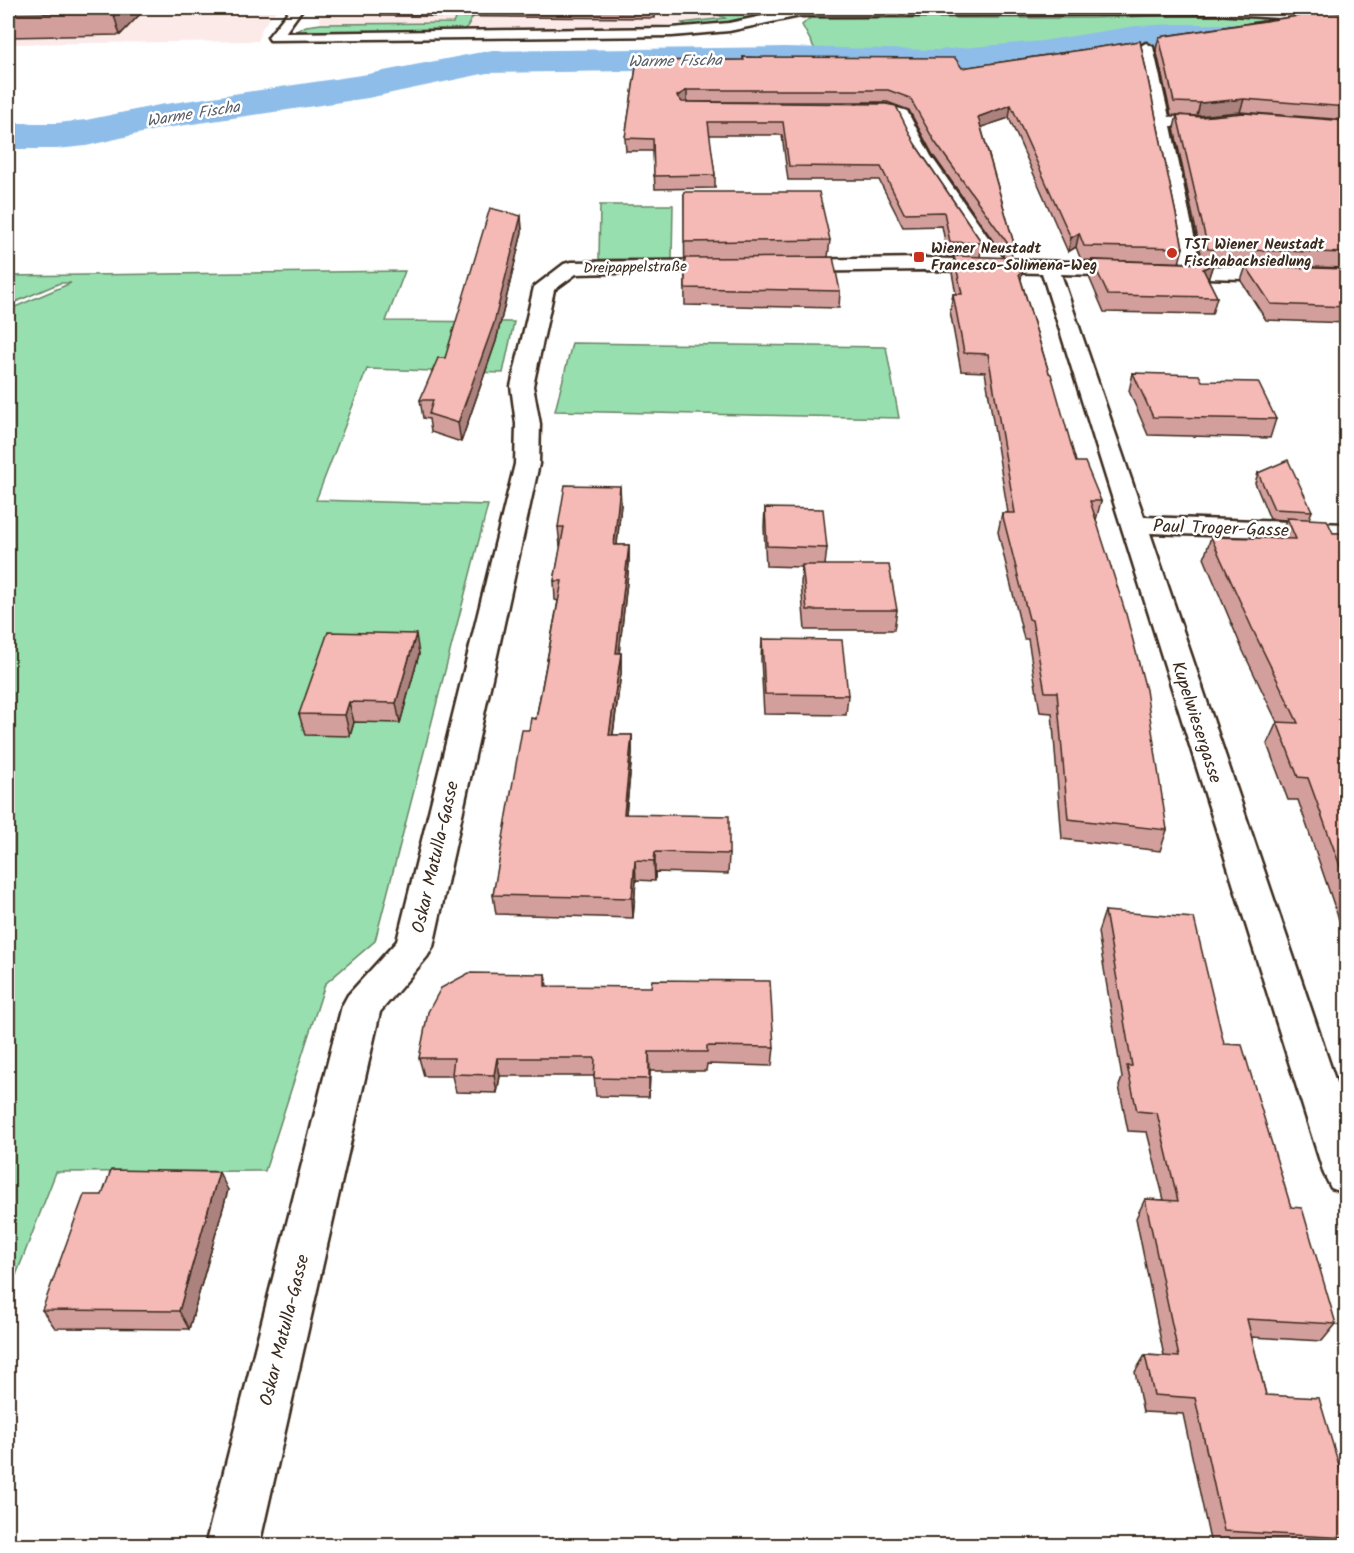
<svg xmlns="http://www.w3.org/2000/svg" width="1354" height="1553" font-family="Kalam,sans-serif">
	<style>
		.built { fill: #fceae9 }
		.green { fill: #97dfae; stroke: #698466; stroke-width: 1.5 }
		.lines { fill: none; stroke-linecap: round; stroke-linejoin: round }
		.river { fill: #8fbde9; fill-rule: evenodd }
		.minor-casing { stroke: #3b2a1e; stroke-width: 5 }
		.minor { fill: #fff; fill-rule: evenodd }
		.wall { fill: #d39f9d; stroke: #3b2a1e; stroke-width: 1.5; fill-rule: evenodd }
		.shaded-wall { fill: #ac827f; stroke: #3b2a1e; stroke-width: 1.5 }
		.building { fill: #f5b9b6; stroke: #3b2a1e; stroke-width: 1.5 }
		.poi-dot { fill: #c8321e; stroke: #fff; stroke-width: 2 }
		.labels { text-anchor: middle; stroke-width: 5; stroke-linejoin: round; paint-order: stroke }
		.far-poi-label { font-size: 15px; font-weight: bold; fill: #3b2a1e; stroke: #fff; text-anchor: start }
		.far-street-label { font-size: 15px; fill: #3b2a1e; stroke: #fff }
		.far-water-label { font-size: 16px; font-style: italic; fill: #585d65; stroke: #fff }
		.street-label { font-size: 18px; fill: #3b2a1e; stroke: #fff }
	</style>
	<rect width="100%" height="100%" fill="#fff"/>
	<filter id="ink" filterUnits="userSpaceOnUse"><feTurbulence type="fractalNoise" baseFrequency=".0167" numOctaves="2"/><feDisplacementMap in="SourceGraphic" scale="12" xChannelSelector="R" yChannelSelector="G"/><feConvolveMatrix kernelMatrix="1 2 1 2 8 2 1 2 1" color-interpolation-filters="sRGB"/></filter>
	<g filter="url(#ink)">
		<g class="built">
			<path d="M8 8H278L262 28 258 41 8 44Z"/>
			<path d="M316 8H461L453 23 321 24 319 15 313 11Z"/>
			<path d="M478 8H720L728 11 716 13 726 18 633 29 460 32 467 27Z"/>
		</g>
		<g class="green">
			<path d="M461 8H478L467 27 460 32 303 33 296 31 306 26 321 24 453 23Z"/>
			<path d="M720 8H783L784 9V11C760 16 702 35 682 23L725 18 715 13 726 11Z"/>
			<path d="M1217 14 1346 22V49L1160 44 991 67 947 69 813 62 818 55 802 25 810 18H1092Z"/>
			<path d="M600 205H673L672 260 599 259Z"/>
			<path d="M405 271 386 321 514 322 503 373 367 369 316 500 488 505 375 941 325 984 265 1171 56 1172 8 1296V310L71 283H60L8 305V276Z"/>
			<path d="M572 343 886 347 899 418 555 411Z"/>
		</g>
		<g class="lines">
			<path class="river" d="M1178 24H1228L1346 31V53L1228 46H1178L1135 48 1042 63 938 72 784 69 487 73 368 98 159 129 86 146 57 149H8V123H57L86 120 159 105 368 74 487 51 784 47 938 50 1042 41 1135 26Z"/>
			<defs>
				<g id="minor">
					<path d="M291 8H303L285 33 672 28 729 23 800 8H1237L1346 14V22L1215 14 800 16 729 31 672 36 270 40 268 37Z"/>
					<path d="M1146 43 1153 47 1169 117C1181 117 1221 114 1228 121L1220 126H1171L1198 255 1202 266 1346 270V282L1061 274 1144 517 1346 524V540L1150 533 1346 1112V1194L1331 1188 1324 1174 1042 273 923 270 790 272 783 270 780 266 783 262 790 260 923 258 984 260 915 156 896 117 885 114 850 112 847 109C858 98 893 106 907 111L931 156 1004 260 1182 265 1178 255 1139 47Z"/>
					<path d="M729 260 736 262 739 266 736 270 576 274 554 290 533 386 540 424 539 464 433 947 427 957 380 1012 259 1546H205L342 1006 348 995 397 941 515 464 516 424 511 386 534 287 564 264 571 262Z"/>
				</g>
			</defs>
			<use href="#minor" class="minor-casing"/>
			<use href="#minor" class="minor"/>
		</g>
		<g class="wall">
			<path d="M8 8H262L260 10 142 12 120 35 8 37Z"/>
			<path d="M380 8H654V18L381 16Z"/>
			<path d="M1293 8H1347V120L1240 112 1197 116 1171 115 1156 49 1159 37 1296 16 1297 10 1346 13V12L1293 9Z"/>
			<path d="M1140 41 1183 248 1179 263 1081 260 1076 247 1068 252 1009 118 981 127 1014 244 1011 258 1022 271 1021 280 1076 462 1101 501 1096 520 1167 830 1160 851 1062 839 1052 713 1040 712 1028 639H1024L998 532 1002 513H1008L985 372 961 371 950 311 953 294H956L952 273 954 257H948L942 226 903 227 879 180H788L782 135H709L715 175V188L655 189 653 151H626L625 138 637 61 743 60V57L962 68ZM687 102H887L909 110 933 155 1005 258 980 257 982 243 915 144Z"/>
			<path d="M1177 115 1201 117 1347 121V268L1213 264 1208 279 1217 297 1212 314 1104 312 1089 277 1092 260 1203 263 1174 128Z"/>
			<path d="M684 192 830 240 828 257 840 291 839 308 685 305Z"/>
			<path d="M521 216 522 232 496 341 461 442 431 432 429 419 423 418 420 400 445 358Z"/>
			<path d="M1246 266 1347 269V323L1266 320 1241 281Z"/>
			<path d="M1133 373 1202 381 1276 419 1270 438 1148 435 1129 391Z"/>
			<path d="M1347 416V445L1339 434Z"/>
			<path d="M1258 473 1312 511 1309 519 1333 533H1347V943L1298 800H1288L1267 744 1277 722 1243 651 1204 558 1211 537 1279 538 1286 520 1270 519 1255 483Z"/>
			<path d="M621 504 617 545H629V564L619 653H621V673L613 735H632V755L626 814 729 854 728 874 655 872V881L636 880 633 918 496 914 493 895 529 730 536 719 558 601 555 600 554 581 561 546H560L558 527Z"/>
			<path d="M765 508 827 548 825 565 897 610 894 630H805L801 584 802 567 766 566 764 527Z"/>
			<path d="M762 639 848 695 846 715 764 714 761 659Z"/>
			<path d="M419 654 400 723 354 722 350 736 305 735 299 714Z"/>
			<path d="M1105 911 1224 1044 1291 1207 1336 1324 1322 1341 1251 1337 1266 1395 1347 1492V1545H1211L1183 1414 1143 1412 1135 1372 1145 1355 1164 1356 1136 1218 1145 1199 1164 1200 1147 1132 1128 1131 1119 1086 1122 1078 1098 932Z"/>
			<path d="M545 974 547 986 774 1047 772 1066 707 1064 706 1071H650L649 1097 596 1096 594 1076H500L497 1093 456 1092 452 1076H424L419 1058Z"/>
			<path d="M228 1190 189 1329 55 1328 42 1310 102 1195Z"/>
		</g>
		<g class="shaded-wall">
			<path d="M118 8H140L142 12 120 35 113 12Z"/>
			<path d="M687 90V102L677 109V96Z"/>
			<path d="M1244 99 1240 112 1197 116 1200 103Z"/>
			<path d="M1011 105 1009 118 976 129 978 117Z"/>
			<path d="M521 216 522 232 496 341 461 442 458 423Z"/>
			<path d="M1079 233 1076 247 1068 252 1071 238Z"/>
			<path d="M1213 264 1208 280 1203 269Z"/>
			<path d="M620 486 621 504 615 564 614 545Z"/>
			<path d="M629 545V564L617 673 616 653Z"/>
			<path d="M416 634 419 654 400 723 396 703Z"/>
			<path d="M621 653V673L610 755 609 735Z"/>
			<path d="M349 702 354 722 350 736 345 715Z"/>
			<path d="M632 735V755L624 833V814Z"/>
			<path d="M655 852V881L654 861Z"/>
			<path d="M635 860 636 880 633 918 632 898Z"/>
			<path d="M649 1052 650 1071 649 1097Z"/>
			<path d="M497 1058 500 1076 497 1093 494 1075Z"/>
			<path d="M219 1172 228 1190 189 1329 179 1311Z"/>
		</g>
		<g class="building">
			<path d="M8 8H118L113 12 8 14Z"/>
			<path d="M1297 10 1347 13V107L1244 99 1200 103 1174 102 1159 37 1298 16Z"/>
			<path d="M1140 41 1183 248 1084 246 1079 233 1071 238 1011 105 978 117 1014 244H1008L935 142 910 98 888 90H687L677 96 682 102 886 104 896 106 915 144 982 243 950 242 944 212 904 213 881 167 789 166 783 122H708L715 175 654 176 653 139 625 138 637 61 744 60 743 57 955 58 962 68Z"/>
			<path d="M1244 113 1347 121V253L1208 249 1177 115 1201 117Z"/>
			<path d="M684 192H819L830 240 684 242Z"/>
			<path d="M490 208 521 216 494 323 458 423 429 414 433 400H420L438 358H445Z"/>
			<path d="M954 256 1019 258 1022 271 1019 274 1049 373 1051 374 1076 462H1085L1101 501H1090L1126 614 1146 690 1167 830 1068 819 1057 692H1045L1032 620 1029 619 1002 513H1015L988 354 964 353 953 294H962Z"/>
			<path d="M833 257 840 291 685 288V258Z"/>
			<path d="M1092 260 1213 264 1203 269 1217 297 1108 295Z"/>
			<path d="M1246 266 1347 269V307L1271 304Z"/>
			<path d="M1133 373 1199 375 1202 381 1258 382 1276 419 1153 417Z"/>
			<path d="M1288 460 1312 511 1274 509 1258 473Z"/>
			<path d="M565 485 620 486 614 545H629L616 653H621L609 735H632L624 814 729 816V854L655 852 654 861 635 860 632 898 493 895 522 730H529L531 718 536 719 562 581H554L564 527H558Z"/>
			<path d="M765 508 823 509 827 548 767 546Z"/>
			<path d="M1287 518 1327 520 1333 533H1347V885L1308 778 1298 777 1277 722 1298 723 1252 628 1211 537 1296 539Z"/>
			<path d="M802 565H889L897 610H807Z"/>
			<path d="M328 632 416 634 396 703 349 702 345 715 299 714Z"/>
			<path d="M762 639 842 640 848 695 765 694Z"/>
			<path d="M1105 911 1194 918 1224 1044 1242 1045 1291 1207 1302 1208 1336 1324 1247 1319 1266 1395 1319 1398 1347 1492V1538L1224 1531 1195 1398 1154 1395 1145 1355 1179 1357 1145 1199 1178 1201 1157 1113 1137 1111 1127 1066H1132Z"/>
			<path d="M469 973 545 974V986L651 987 652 980 770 981 774 1047 707 1046V1052H649V1079L594 1078 595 1058H497L494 1075 452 1074 454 1058H419L428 1012 441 988Z"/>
			<path d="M111 1170 219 1172 179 1311 42 1310 84 1195H102Z"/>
		</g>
	</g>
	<g class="poi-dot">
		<circle cx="1172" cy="253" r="6"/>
		<rect x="913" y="251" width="12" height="12" rx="3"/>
	</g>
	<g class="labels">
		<g class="far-poi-label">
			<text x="1184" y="249">TST Wiener Neustadt<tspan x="1184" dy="17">Fischabachsiedlung</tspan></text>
			<text x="931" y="253">Wiener Neustadt<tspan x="931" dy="17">Francesco-Solimena-Weg</tspan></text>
		</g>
		<g class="far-street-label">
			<text transform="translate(635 267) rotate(-1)" y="5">Dreipappelstraße</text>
		</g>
		<g class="far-water-label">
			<text transform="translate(675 60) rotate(-1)" y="6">Warme Fischa</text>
			<text transform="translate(193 113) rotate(-9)" y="6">Warme Fischa</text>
		</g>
		<g class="street-label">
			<text transform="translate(1221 528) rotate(2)" y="6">Paul Troger-Gasse</text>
			<text transform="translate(1197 722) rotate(72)" y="6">Kupelwiesergasse</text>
			<text transform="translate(435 857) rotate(-77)" y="6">Oskar Matulla-Gasse</text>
			<text transform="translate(284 1330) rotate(-76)" y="6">Oskar Matulla-Gasse</text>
		</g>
	</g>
	<rect width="1354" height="1553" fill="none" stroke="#fff" stroke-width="30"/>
	<rect x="15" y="15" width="1324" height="1523" fill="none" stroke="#3b2a1e" stroke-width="2" filter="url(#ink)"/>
</svg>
